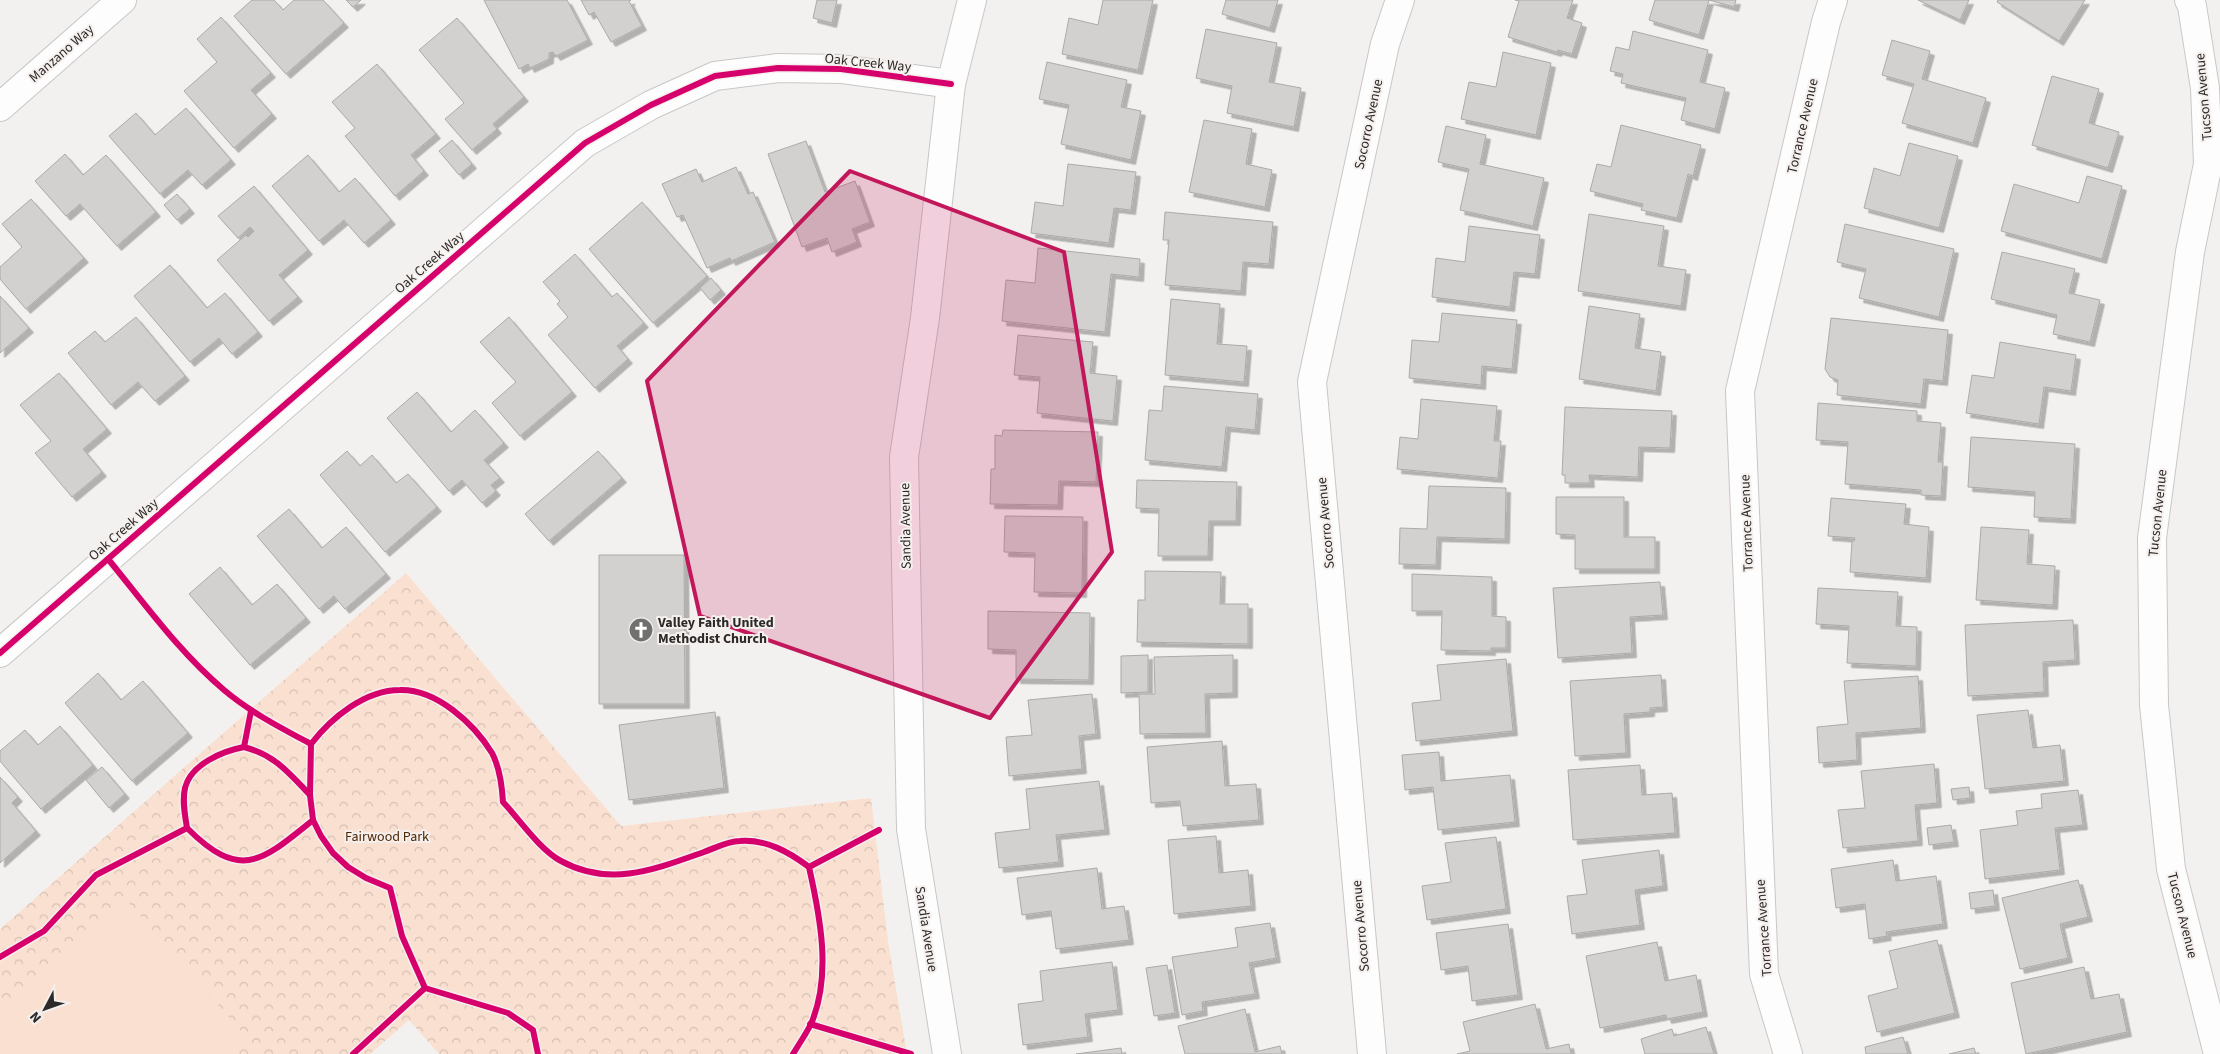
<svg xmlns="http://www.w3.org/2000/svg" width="2220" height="1054" font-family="'Source Sans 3',sans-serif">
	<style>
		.park { fill: url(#park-crowns) }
		.garden { fill: #fae0d1 }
		.building { fill: #d3d1d0; stroke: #acaaa8; filter: url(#shadow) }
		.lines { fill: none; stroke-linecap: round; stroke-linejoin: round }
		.minor-casing { stroke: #c9c7c6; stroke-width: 30 }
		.minor { stroke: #fdfdfd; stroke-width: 28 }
		.cycleway-casing { stroke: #f5f0ed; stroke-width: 9 }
		.cycleway { stroke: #d6006c; stroke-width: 6 }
		.marked { fill: #c2185b; fill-opacity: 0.2; stroke: #c2185b; stroke-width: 4; stroke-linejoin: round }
		.labels { text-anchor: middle; stroke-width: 4; stroke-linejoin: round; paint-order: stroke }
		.street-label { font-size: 14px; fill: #2c2a29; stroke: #f5f0ed }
		.poi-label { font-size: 14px; font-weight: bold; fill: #2c2a29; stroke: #f5f0ed; text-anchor: start }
		.park-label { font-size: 14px; fill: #512806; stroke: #f5f0ed }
	</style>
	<defs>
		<pattern id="park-crowns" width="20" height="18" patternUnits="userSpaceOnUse" patternTransform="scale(1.25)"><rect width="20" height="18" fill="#fae0d1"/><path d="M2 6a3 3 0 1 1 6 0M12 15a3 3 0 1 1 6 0" fill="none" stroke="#d6c0b3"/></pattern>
		<filter id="shadow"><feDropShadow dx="4.5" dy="4.5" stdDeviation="0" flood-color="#0004"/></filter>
	</defs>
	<rect width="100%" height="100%" fill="#f3f1ef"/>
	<path class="park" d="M406 573 621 826 871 798 888 941 907 1054H439L409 1020 370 1054H0V929Z"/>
	<path class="garden" d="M128 902 250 1041 237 1054H0V1015Z"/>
	<g class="building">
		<path d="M252 0H274L283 10 294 0H323L344 23 286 74 234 16Z"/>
		<path d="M346 0H361L353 7Z"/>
		<path d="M484 0H567L588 40 556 56 553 52 549 53V59L530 68 528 64 519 69Z"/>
		<path d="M581 0H631L629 1 642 26 611 42 594 12 589 15Z"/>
		<path d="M817 0H837L832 23 813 18Z"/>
		<path d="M1103 0H1153L1138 70 1062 54 1069 18 1098 25Z"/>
		<path d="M1226 0H1278L1270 28 1222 14Z"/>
		<path d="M1515 0H1573L1567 18 1582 23 1572 54 1558 50 1557 52 1508 37 1519 1Z"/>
		<path d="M1655 0H1736L1734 7 1709 0 1699 35 1649 20Z"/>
		<path d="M1918 0H1969L1960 20Z"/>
		<path d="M1998 0H2085L2059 41 1997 2Z"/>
		<path d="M221 17 271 73 251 90 272 114 234 148 184 91 217 62 197 39Z"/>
		<path d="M457 18 524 97 493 124 497 129 472 150 445 119 464 103 419 50Z"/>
		<path d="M1206 29 1277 43 1269 82 1301 88 1294 127 1227 113 1232 86 1196 78Z"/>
		<path d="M1633 31 1708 50 1700 82 1725 88 1715 129 1681 120 1686 98 1621 83 1623 74 1610 71 1616 47 1629 50Z"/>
		<path d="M1892 40 1930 51 1922 79 1986 98 1973 143 1902 123 1914 84 1882 75Z"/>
		<path d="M1503 52 1551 63 1536 135 1461 119 1469 82 1496 87Z"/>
		<path d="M1047 62 1127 80 1121 107 1141 111 1131 160 1061 144 1069 105 1039 99Z"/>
		<path d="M377 64 436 134 411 155 424 171 395 196 345 136 355 128 332 102Z"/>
		<path d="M2052 76 2099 89 2089 123 2119 132 2108 168 2032 145Z"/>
		<path d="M186 108 231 160 202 185 188 170 160 194 109 136 136 113 155 135Z"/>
		<path d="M1204 120 1252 129 1246 164 1272 170 1265 207 1189 192Z"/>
		<path d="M1621 125 1701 145 1693 176 1688 174 1677 218 1641 210 1643 204 1590 191 1597 164 1611 167Z"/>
		<path d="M1446 126 1486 135 1480 164 1544 178 1533 226 1460 210 1469 169 1438 162Z"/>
		<path d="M452 140 472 164 459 175 439 151Z"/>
		<path d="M806 141 825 192 855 181 870 222 852 229 857 242 832 252 827 238 802 247 768 154Z"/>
		<path d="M1909 143 1958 156 1939 228 1864 208 1874 168 1900 176Z"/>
		<path d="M65 154 83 175 106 155 156 212 117 246 80 204 66 216 35 181Z"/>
		<path d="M308 155 339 192 355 178 391 220 364 243 344 220 319 241 272 186Z"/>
		<path d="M1068 164 1136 172 1131 210 1114 208 1109 243 1031 233 1035 202 1063 206Z"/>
		<path d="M736 167 748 194 753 192 775 242 731 261 730 258 707 268 683 215 677 217 662 184 696 169 702 182Z"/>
		<path d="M2087 176 2122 186 2102 259 2001 231 2014 184 2079 203Z"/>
		<path d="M254 186 308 250 279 275 298 297 269 321 217 260 246 235 248 237 254 231 250 227 238 238 218 216Z"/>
		<path d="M177 194 190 209 177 220 164 205Z"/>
		<path d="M31 199 84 258 26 309 0 279V267L22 247 2 224Z"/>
		<path d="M642 202 707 276 653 323 589 249Z"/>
		<path d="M1165 212 1273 222 1269 264 1243 262 1241 291 1165 285 1169 240H1163Z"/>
		<path d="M1589 214 1664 226 1658 266 1686 270 1681 306 1578 291Z"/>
		<path d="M1845 224 1954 249 1939 317 1859 298 1866 269 1837 262Z"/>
		<path d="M1469 226 1540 235 1535 274 1514 272 1510 307 1432 297 1436 258 1465 262Z"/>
		<path d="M1038 248 1140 259 1139 277 1111 274 1105 332 1002 321 1006 280 1035 283Z"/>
		<path d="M2002 252 2075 269 2069 293 2100 300 2090 342 2053 334 2057 315 1991 299Z"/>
		<path d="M575 254 612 297 617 293 644 323 617 346 628 359 595 388 548 335 568 317 557 304 560 301 543 282Z"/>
		<path d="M170 265 207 308 225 293 258 332 232 354 219 338 190 362 134 296Z"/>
		<path d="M711 278 721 290 710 300 700 288Z"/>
		<path d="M0 296 29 328 0 353Z"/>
		<path d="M1171 299 1220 304 1217 344 1247 346 1244 382 1165 375Z"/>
		<path d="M1589 306 1640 314 1635 348 1661 352 1656 391 1579 379Z"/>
		<path d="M1442 313 1517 320 1512 369 1482 366 1481 385 1409 378 1412 340 1439 342Z"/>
		<path d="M136 317 185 376 155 401 138 382 111 405 68 353 95 331 105 342Z"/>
		<path d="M509 317 572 392 520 436 492 403 516 382 480 342Z"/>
		<path d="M1831 318 1948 330 1943 381 1924 379 1921 404 1837 395 1838 380 1830 377 1825 369Z"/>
		<path d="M1018 335 1093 342 1090 373 1117 376 1113 421 1037 413 1040 377 1014 375Z"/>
		<path d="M2000 342 2076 355 2071 391 2044 387 2039 424 1966 413 1972 375 1994 378Z"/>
		<path d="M59 373 107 429 83 449 102 472 72 497 35 453 51 441 20 405Z"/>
		<path d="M1164 386 1258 394 1255 430 1226 427 1222 467 1145 460 1149 410 1162 411Z"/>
		<path d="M417 392 451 432 475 410 504 443 484 460 500 478 491 485 496 491 482 503 462 480 449 491 387 418Z"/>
		<path d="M1421 399 1497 406 1494 441H1501L1498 478 1397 469 1400 437 1418 439Z"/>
		<path d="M1818 403 1917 411V421L1941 423 1938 462H1943L1941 496 1921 495V490L1845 484 1848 442 1816 440Z"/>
		<path d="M1565 407 1672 411 1670 448 1639 447 1638 477 1589 475 1590 483H1565V475H1562Z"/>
		<path d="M1003 430 1098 432 1096 482 1059 481 1058 505 990 504 991 469H995V435L1002 436Z"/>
		<path d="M1971 437 2075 444 2071 519 2034 517 2035 492 1968 487Z"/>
		<path d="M347 451 360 466 372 455 396 483 408 474 437 507 385 552 320 475Z"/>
		<path d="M598 451 622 478 549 541 525 514Z"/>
		<path d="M1137 480 1237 482 1236 521H1209L1208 556H1158L1159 509 1136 508Z"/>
		<path d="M1429 486 1506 488 1505 539 1437 537 1436 565 1399 564 1400 528 1427 529Z"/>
		<path d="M1556 497H1624V537H1655V569H1575V535L1556 534Z"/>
		<path d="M1831 498 1906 504 1904 524 1929 527 1926 578 1850 572 1852 541H1854L1855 538 1828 536Z"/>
		<path d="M289 509 322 548 346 527 386 574 345 609 334 596 319 609 257 536Z"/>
		<path d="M1005 516 1083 517 1082 593 1034 592 1035 553 1004 552Z"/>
		<path d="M1981 527 2029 530 2027 564 2055 566 2053 605 1976 600Z"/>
		<path d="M599 555H684L685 704H599Z"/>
		<path d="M220 567 252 605 277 584 306 618 250 665 189 594Z"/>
		<path d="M1145 571 1221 572 1220 604H1248V644L1137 642 1138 600H1145Z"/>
		<path d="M1412 574 1492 577V616L1506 617V648H1491V651L1441 650 1442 611H1412Z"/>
		<path d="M1660 582 1663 615 1630 617 1632 653 1558 658 1553 588Z"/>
		<path d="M1818 588 1898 592 1896 626 1917 627 1916 666 1847 663 1849 626 1816 624Z"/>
		<path d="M988 611 1090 613 1089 680 1016 679V650L988 649Z"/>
		<path d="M2073 620 2075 660 2043 662 2044 692 1968 696 1965 625Z"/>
		<path d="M1148 655V692L1121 693V656Z"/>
		<path d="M1233 655V693L1205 694 1206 733 1140 734 1139 694H1155L1154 657Z"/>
		<path d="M1506 659 1513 731 1416 741 1412 703 1441 700 1437 665Z"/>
		<path d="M98 673 121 700 143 681 188 733 132 781 65 703Z"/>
		<path d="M1661 675 1663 707 1650 708V712L1624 714 1626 753 1575 756 1570 681Z"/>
		<path d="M1918 676 1921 728 1856 733 1857 760 1819 763 1817 727 1848 724 1844 681Z"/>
		<path d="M1092 694 1096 734 1079 736 1082 769 1009 776 1006 737 1032 735 1028 700Z"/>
		<path d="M2028 710 2033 748 2060 745 2064 781 1985 789 1977 715Z"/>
		<path d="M715 712 724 788 629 800 619 725Z"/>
		<path d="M60 726 93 765 41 809 0 761V751L25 730 38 745Z"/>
		<path d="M1222 741 1225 786 1256 784 1259 820 1183 826 1180 801 1151 803 1147 747Z"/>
		<path d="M1439 752 1441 781 1510 775 1515 822 1438 830 1433 787 1405 790 1402 755Z"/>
		<path d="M1934 764 1937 803 1915 805 1918 841 1843 848 1838 810 1865 808 1861 771Z"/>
		<path d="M1640 765 1642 795 1672 793 1675 833 1573 840 1568 770Z"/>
		<path d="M102 767 125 794 109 808 86 780Z"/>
		<path d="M0 777 18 797 12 803 36 831 0 863Z"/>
		<path d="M1099 781 1105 830 1056 835 1059 862 999 868 995 833 1030 829 1026 789Z"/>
		<path d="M1969 787 1970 798 1953 800 1951 789Z"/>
		<path d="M2078 790 2083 825 2055 828 2060 870 1985 879 1980 830 2018 825 2016 811 2042 808 2041 794Z"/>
		<path d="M1951 825 1954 842 1929 845 1927 828Z"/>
		<path d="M1216 836 1219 873 1248 870 1251 906 1174 914 1168 840Z"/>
		<path d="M1496 837 1506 909 1427 920 1422 886 1451 882 1445 843Z"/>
		<path d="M1659 850 1663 886 1635 890 1640 925 1572 934 1567 896 1587 894 1582 860Z"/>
		<path d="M1893 860 1896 881 1936 876 1943 924 1886 932 1887 936 1869 939 1865 904 1836 908 1831 869Z"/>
		<path d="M1097 868 1102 909 1124 906 1129 940 1056 949 1051 911 1022 915 1017 878Z"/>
		<path d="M2078 880 2088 917 2060 924 2068 958 2020 969 2002 898Z"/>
		<path d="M1993 890 1995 906 1971 909 1969 893Z"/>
		<path d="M1270 923 1276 958 1249 963 1255 994 1202 1002 1203 1011 1182 1015 1172 957 1238 947 1235 928Z"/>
		<path d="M1508 924 1518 995 1472 1001 1468 966 1441 970 1436 933Z"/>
		<path d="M1937 940 1955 1013 1877 1032 1868 996 1898 988 1889 951Z"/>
		<path d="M1657 942 1665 981 1696 975 1703 1012 1667 1019 1666 1015 1600 1028 1586 956Z"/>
		<path d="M1112 962 1118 1010 1085 1014 1088 1037 1023 1045 1018 1004 1043 1001 1040 971Z"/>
		<path d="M1167 965 1175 1013 1154 1016 1146 968Z"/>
		<path d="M2084 967 2091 999 2119 994 2127 1032 2026 1054 2011 983Z"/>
		<path d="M1535 1004 1546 1049 1569 1044 1571 1054H1457L1470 1051 1463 1022Z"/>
		<path d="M1245 1009 1255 1052 1280 1046 1282 1054H1185L1178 1026Z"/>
		<path d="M1706 1027 1714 1054H1645L1641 1039 1672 1029 1674 1036Z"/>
		<path d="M1903 1037 1908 1054H1866L1865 1047Z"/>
		<path d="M1121 1048 1122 1054H1076Z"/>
		<path d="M1974 1048 1976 1054H1949Z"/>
	</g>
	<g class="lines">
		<defs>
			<g id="minor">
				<path d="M2189 0 2192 6 2205 88 2208 164 2190 252 2152 538 2154 705 2171 869 2218 1054"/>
				<path d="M0 107 122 0"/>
				<path d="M0 653 585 143 651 105 715 76 778 68 841 69 951 84"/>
				<path d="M947 1054 911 829 904 457 925 318 951 84 972 0"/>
				<path d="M1372 1054 1312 382 1385 44 1400 0"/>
				<path d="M1788 1054 1764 974 1740 391 1826 22 1833 0"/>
			</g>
		</defs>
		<use href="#minor" class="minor-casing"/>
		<use href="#minor" class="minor"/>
		<defs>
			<g id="cycleway">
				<path d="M108 559C145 604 179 652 224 690 250 712 281 728 311 744L310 795 313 820 321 836 333 853 348 867 366 878 390 888 402 936 425 988 508 1013 533 1030 538 1054"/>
				<path d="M0 653 585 143 651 105 715 76 778 68 841 69 951 84"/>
				<path d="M311 744C331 718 365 690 400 690 437 689 474 724 492 753 500 768 502 785 503 802 519 819 540 850 561 861 610 888 656 869 704 852 715 848 728 841 740 841 766 839 789 852 809 867L879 830"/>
				<path d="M244 747C275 755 289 773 310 795"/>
				<path d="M187 828C241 882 262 861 313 820"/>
				<path d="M0 957 44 931 96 875 187 828C185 815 182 801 185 788 191 764 223 751 244 747L251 711"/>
				<path d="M810 1024 911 1054"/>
				<path d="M353 1054 425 988"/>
				<path d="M793 1054C799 1044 806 1034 811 1024 832 975 820 916 809 867"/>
			</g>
		</defs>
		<use href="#cycleway" class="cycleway-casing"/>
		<use href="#cycleway" class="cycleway"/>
	</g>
	<path class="marked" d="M850 171 1064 252 1112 552 990 718 700 616 647 381Z"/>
	<defs>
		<symbol id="church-disc" viewBox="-11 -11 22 22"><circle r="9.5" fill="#72706e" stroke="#f5f0ed"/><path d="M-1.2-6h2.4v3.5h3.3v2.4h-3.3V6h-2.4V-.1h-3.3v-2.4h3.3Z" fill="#fff"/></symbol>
	</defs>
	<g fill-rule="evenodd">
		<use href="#church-disc" x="627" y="616" width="28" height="28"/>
	</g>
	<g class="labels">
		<g class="street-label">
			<text transform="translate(61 53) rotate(-41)" y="5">Manzano Way</text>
			<text transform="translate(868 62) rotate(6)" y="5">Oak Creek Way</text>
			<text transform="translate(2203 97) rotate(-95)" y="5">Tucson Avenue</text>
			<text transform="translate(1368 124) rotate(-78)" y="5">Socorro Avenue</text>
			<text transform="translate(1802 126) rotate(-77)" y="5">Torrance Avenue</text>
			<text transform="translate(429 262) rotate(-41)" y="5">Oak Creek Way</text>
			<text transform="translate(2157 513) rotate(-84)" y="5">Tucson Avenue</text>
			<text transform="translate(1325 523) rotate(-95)" y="5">Socorro Avenue</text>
			<text transform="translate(1746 523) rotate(-92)" y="5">Torrance Avenue</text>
			<text transform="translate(905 526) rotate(-91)" y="5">Sandia Avenue</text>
			<text transform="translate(123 529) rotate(-41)" y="5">Oak Creek Way</text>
			<text transform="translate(2183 915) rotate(76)" y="5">Tucson Avenue</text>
			<text transform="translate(1360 926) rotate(-95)" y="5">Socorro Avenue</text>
			<text transform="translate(1763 928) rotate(-94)" y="5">Torrance Avenue</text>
			<text transform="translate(927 929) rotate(81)" y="5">Sandia Avenue</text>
		</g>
		<g class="poi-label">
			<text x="658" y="627">Valley Faith United<tspan x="658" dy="16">Methodist Church</tspan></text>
		</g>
		<g class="park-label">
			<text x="387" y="841">Fairwood Park</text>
		</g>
	</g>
	<g transform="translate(45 1009) rotate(229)" stroke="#f5f0ed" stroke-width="4" paint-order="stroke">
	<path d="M0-4L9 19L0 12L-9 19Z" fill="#2c2a29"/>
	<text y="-8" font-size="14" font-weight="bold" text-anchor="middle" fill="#2c2a29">N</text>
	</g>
</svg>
